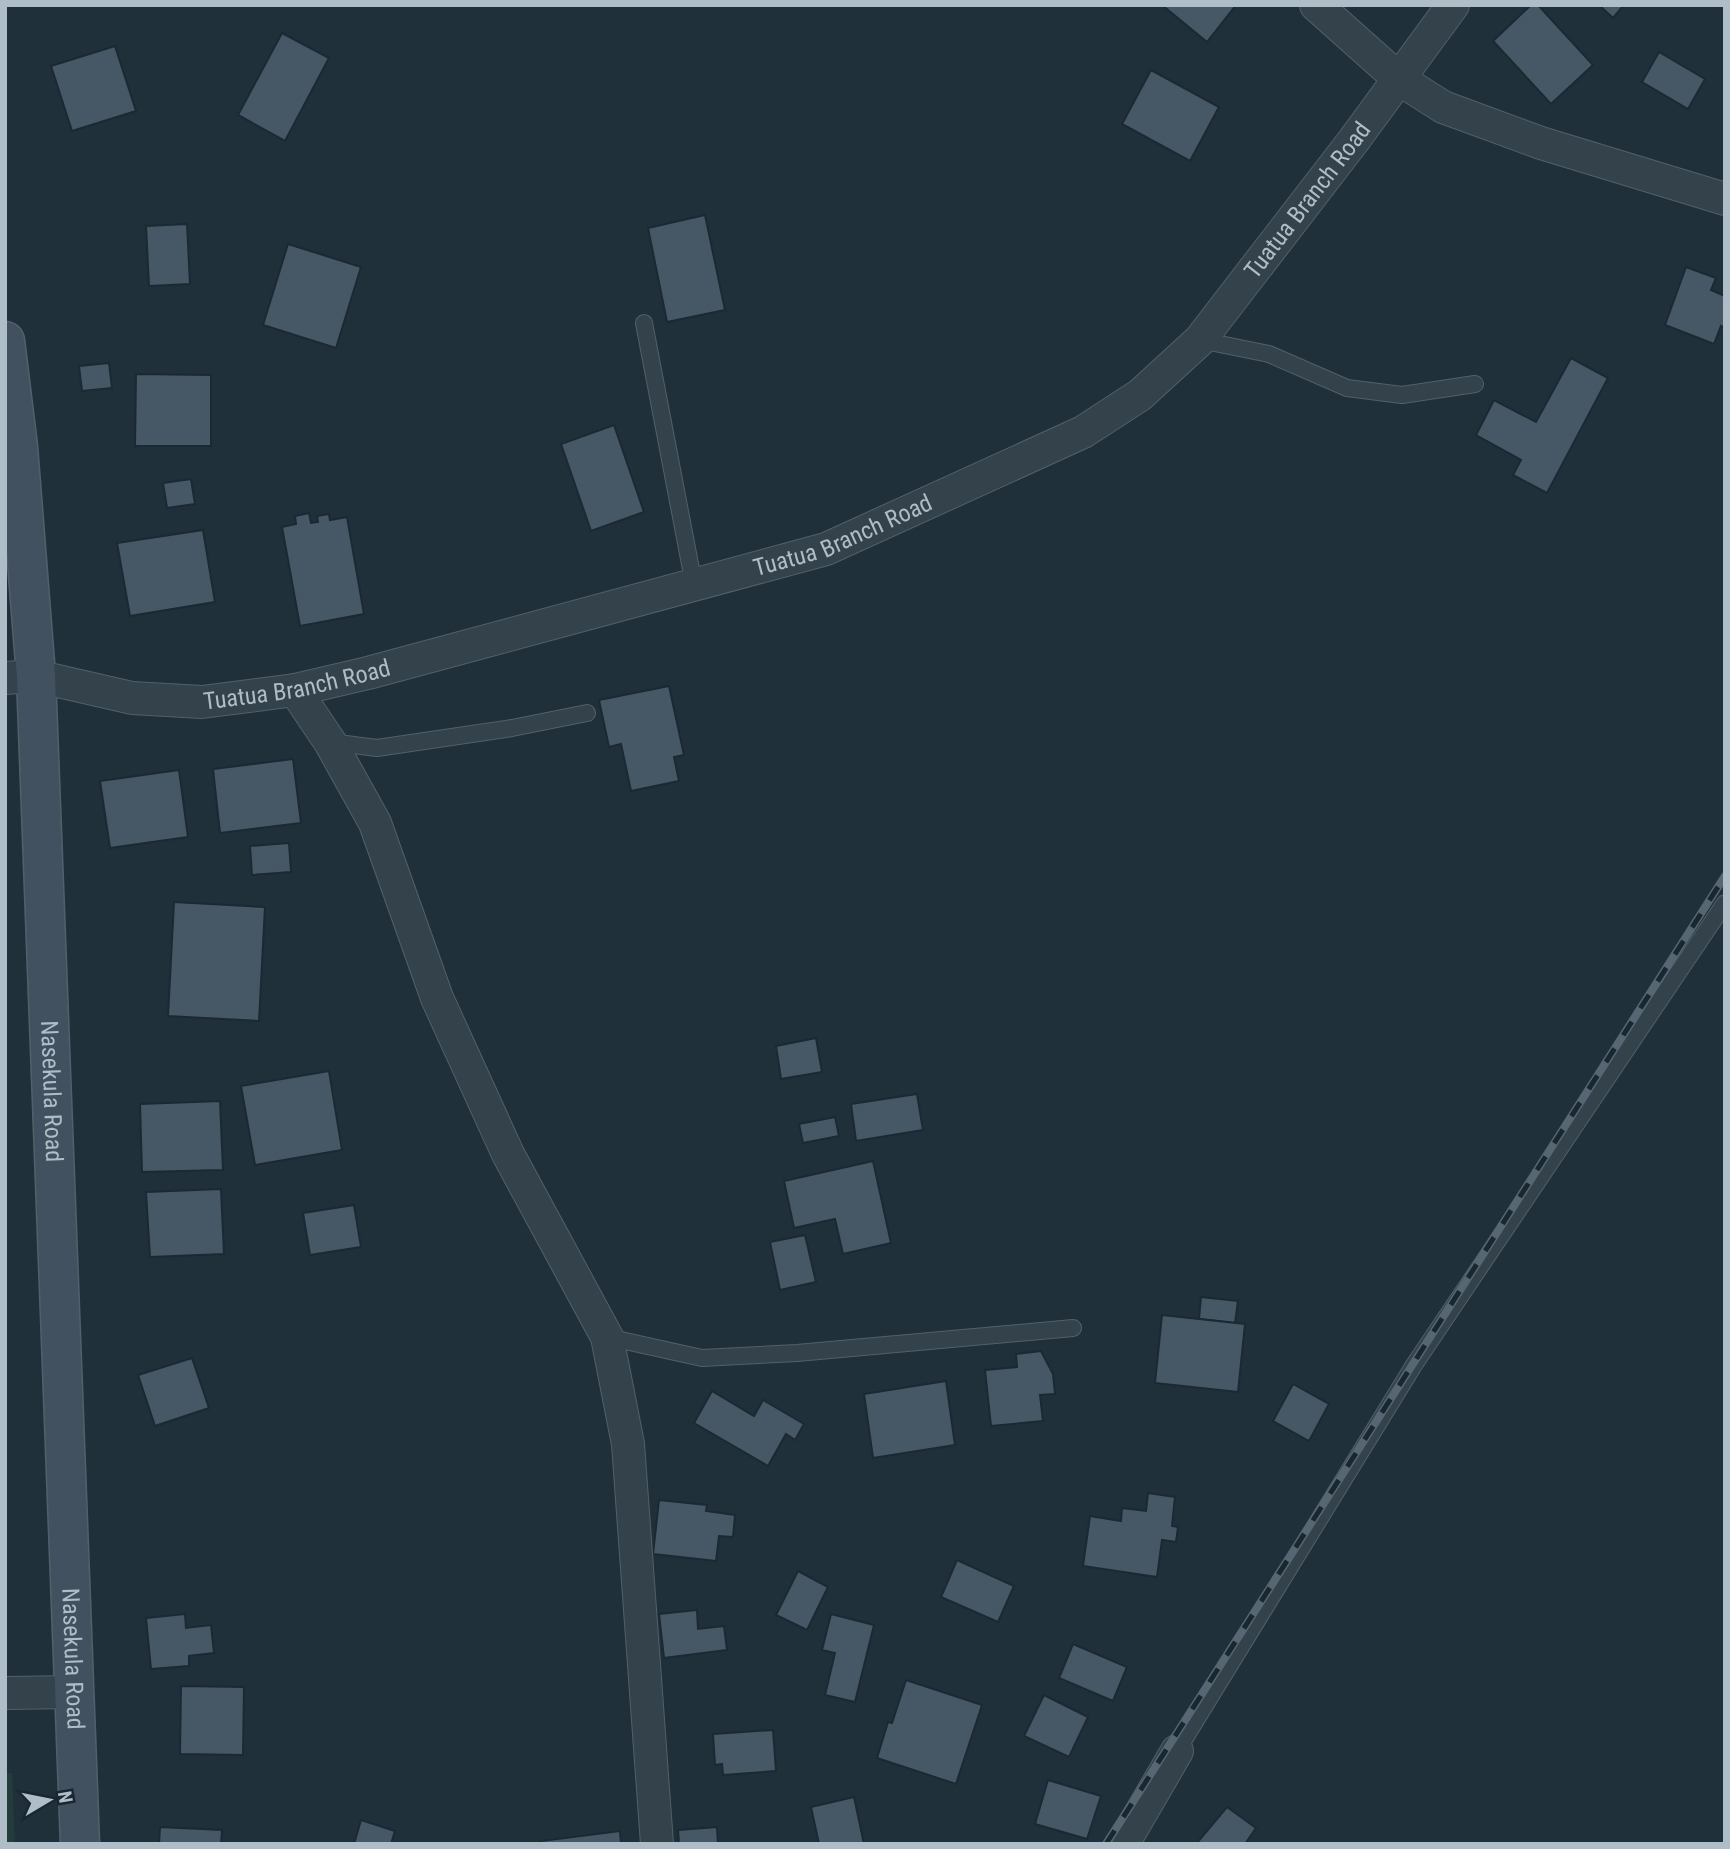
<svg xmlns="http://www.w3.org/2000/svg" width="1730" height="1849" font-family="'Roboto Condensed',sans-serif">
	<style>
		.pitch { fill: #223c3b }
		.building { fill: #465865; stroke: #1b2932; stroke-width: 2 }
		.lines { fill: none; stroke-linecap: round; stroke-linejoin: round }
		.service-casing { stroke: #526069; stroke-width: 18 }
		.minor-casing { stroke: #526069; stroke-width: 34 }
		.secondary-casing { stroke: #526069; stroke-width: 41 }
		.service { stroke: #34424c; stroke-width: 16 }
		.minor { stroke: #34424c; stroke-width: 32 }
		.secondary { stroke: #42515f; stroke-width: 38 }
		.rail-casing { stroke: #566773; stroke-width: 8 }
		.rail { stroke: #192730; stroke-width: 5; stroke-dasharray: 16; stroke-linecap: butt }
		.labels { text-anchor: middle; stroke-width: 6; stroke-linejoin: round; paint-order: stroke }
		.street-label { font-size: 24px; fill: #afbdc8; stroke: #192730 }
	</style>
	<rect width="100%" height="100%" fill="#20303b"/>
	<path class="pitch" d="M5 1773H12L15 1844H5Z"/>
	<g class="building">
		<path d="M1162 5H1236L1207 42Z"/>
		<path d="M1531 5H1538L1593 65 1551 104 1493 41Z"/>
		<path d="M1599 5H1624L1613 18Z"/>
		<path d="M282 33 329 58 285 141 238 115Z"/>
		<path d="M115 46 136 111 72 131 51 66Z"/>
		<path d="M1659 52 1705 79 1688 109 1642 82Z"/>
		<path d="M1151 70 1219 107 1190 161 1122 124Z"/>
		<path d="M705 215 725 310 667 322 648 228Z"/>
		<path d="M187 224 190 284 149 286 146 226Z"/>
		<path d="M288 244 361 267 336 348 263 325Z"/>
		<path d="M1686 267 1716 278 1711 290 1725 296V328L1721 326 1714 344 1665 325Z"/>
		<path d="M1571 358 1608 378 1547 493 1513 475 1521 460 1476 435 1494 400 1536 422Z"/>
		<path d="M109 363 112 388 82 391 79 366Z"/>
		<path d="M136 374 211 375V446H135Z"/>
		<path d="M614 425 644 512 591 531 561 444Z"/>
		<path d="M191 479 195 504 167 508 163 483Z"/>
		<path d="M309 513 311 523 318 522 317 516 329 514 330 520 347 517 364 614 300 626 282 527 296 524 295 516Z"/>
		<path d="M203 530 215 602 130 616 117 543Z"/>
		<path d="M669 686 684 755 674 757 679 781 631 791 621 744 609 747 599 700Z"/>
		<path d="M293 759 301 823 220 833 213 769Z"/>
		<path d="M179 770 188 837 110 848 100 781Z"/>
		<path d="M289 843 291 872 252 875 250 846Z"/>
		<path d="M174 902 265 907 259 1021 168 1016Z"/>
		<path d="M816 1038 822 1072 781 1079 776 1046Z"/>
		<path d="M329 1071 342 1150 255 1165 241 1086Z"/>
		<path d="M917 1094 923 1130 856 1141 851 1104Z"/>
		<path d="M220 1101 223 1170 142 1172 140 1104Z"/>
		<path d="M835 1117 839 1136 803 1143 799 1124Z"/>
		<path d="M873 1161 891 1243 843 1254 835 1219 794 1228 784 1181Z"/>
		<path d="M221 1189 224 1254 150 1257 146 1192Z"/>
		<path d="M354 1205 361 1247 310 1255 303 1213Z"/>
		<path d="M805 1235 816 1282 780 1290 770 1242Z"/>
		<path d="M1201 1297 1238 1301 1235 1323 1199 1319Z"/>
		<path d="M1162 1315 1245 1324 1238 1392 1155 1383Z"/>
		<path d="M1041 1351 1053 1374 1055 1394 1040 1395 1043 1421 991 1426 985 1370 1017 1367 1016 1354Z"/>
		<path d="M192 1358 209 1408 155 1426 138 1375Z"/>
		<path d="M946 1381 955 1445 873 1458 864 1394Z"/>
		<path d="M1293 1384 1329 1404 1309 1441 1273 1421Z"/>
		<path d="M712 1391 754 1416 763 1400 804 1424 795 1440 786 1434 768 1466 694 1423Z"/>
		<path d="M1148 1493 1175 1497 1172 1526 1178 1527 1176 1542 1162 1540 1157 1577 1083 1566 1090 1516 1121 1521 1122 1508 1146 1511Z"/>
		<path d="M659 1500 707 1505 706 1511 735 1515 733 1537 719 1536 716 1561 653 1554Z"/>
		<path d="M957 1560 1014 1586 998 1622 941 1597Z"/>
		<path d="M798 1571 828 1587 807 1630 776 1615Z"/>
		<path d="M697 1610 698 1629 724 1626 727 1650 664 1658 659 1614Z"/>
		<path d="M185 1614 186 1628 211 1625 214 1653 189 1656V1666L151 1669 146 1618Z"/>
		<path d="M831 1614 874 1625 855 1702 825 1695 835 1653 822 1650Z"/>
		<path d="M1073 1644 1127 1667 1113 1701 1059 1678Z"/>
		<path d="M906 1680 982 1705 956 1784 877 1758 888 1722 892 1723Z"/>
		<path d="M181 1686 244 1687 243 1755 180 1754Z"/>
		<path d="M1044 1695 1088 1717 1069 1757 1024 1736Z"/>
		<path d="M773 1730 776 1771 723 1775 722 1764 715 1765 713 1734Z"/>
		<path d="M1048 1780 1101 1796 1087 1839 1035 1824Z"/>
		<path d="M854 1797 864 1844H819L811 1807Z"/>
		<path d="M1227 1807 1256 1828 1245 1844H1196Z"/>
		<path d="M361 1820 395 1831 391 1844H354Z"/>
		<path d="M160 1827 222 1830 221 1844H159Z"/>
		<path d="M717 1827 718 1844H679L678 1830Z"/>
		<path d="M620 1831 621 1844H542L541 1841Z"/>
	</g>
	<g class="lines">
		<defs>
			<g id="service">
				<path d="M644 323 694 585"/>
				<path d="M1200 340 1269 354 1347 388 1402 395 1475 384"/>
				<path d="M330 742 377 748 512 728 587 713"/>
				<path d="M607 1337 702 1358 797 1353 1073 1328"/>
				<path d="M1177 1751 1414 1365 1725 903"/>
			</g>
			<g id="minor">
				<path d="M1316 5 1399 79 1443 107 1541 143 1725 199"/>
				<path id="s1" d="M5 678 36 676 132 698 202 702 295 690 368 673 826 549 1083 432 1140 395 1200 340 1354 140 1453 5"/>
				<path d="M295 690 330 742 375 823 437 998 508 1154 607 1337 628 1444 657 1844"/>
				<path d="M5 1693 76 1692"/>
				<path d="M1123 1844 1177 1751"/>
			</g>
			<g id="secondary">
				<path id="s2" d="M5 341 18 447 36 676 80 1844"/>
			</g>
		</defs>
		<use href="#service" class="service-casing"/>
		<use href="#minor" class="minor-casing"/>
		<use href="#secondary" class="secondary-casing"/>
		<use href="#service" class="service"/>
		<use href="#minor" class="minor"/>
		<use href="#secondary" class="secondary"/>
		<defs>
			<path id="rail" d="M1106 1844 1725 876"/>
		</defs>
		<use href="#rail" class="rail-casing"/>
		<use href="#rail" class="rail"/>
	</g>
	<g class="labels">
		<g class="street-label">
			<text dy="8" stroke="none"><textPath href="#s1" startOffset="1451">Tuatua Branch Road</textPath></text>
			<text dy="8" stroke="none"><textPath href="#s1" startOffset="863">Tuatua Branch Road</textPath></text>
			<text dy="8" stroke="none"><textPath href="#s1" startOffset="296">Tuatua Branch Road</textPath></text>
			<text dy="8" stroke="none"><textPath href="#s2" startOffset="752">Nasekula Road</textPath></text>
			<text dy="8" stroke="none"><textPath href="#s2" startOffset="1320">Nasekula Road</textPath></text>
		</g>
	</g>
	<rect width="1730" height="1849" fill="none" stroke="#afbdc8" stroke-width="14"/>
	<g transform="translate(49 1800) rotate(80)" stroke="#192730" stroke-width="5" paint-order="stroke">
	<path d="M0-5L12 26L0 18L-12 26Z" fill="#afbdc8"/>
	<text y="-10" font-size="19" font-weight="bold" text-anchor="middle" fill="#afbdc8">N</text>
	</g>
</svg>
